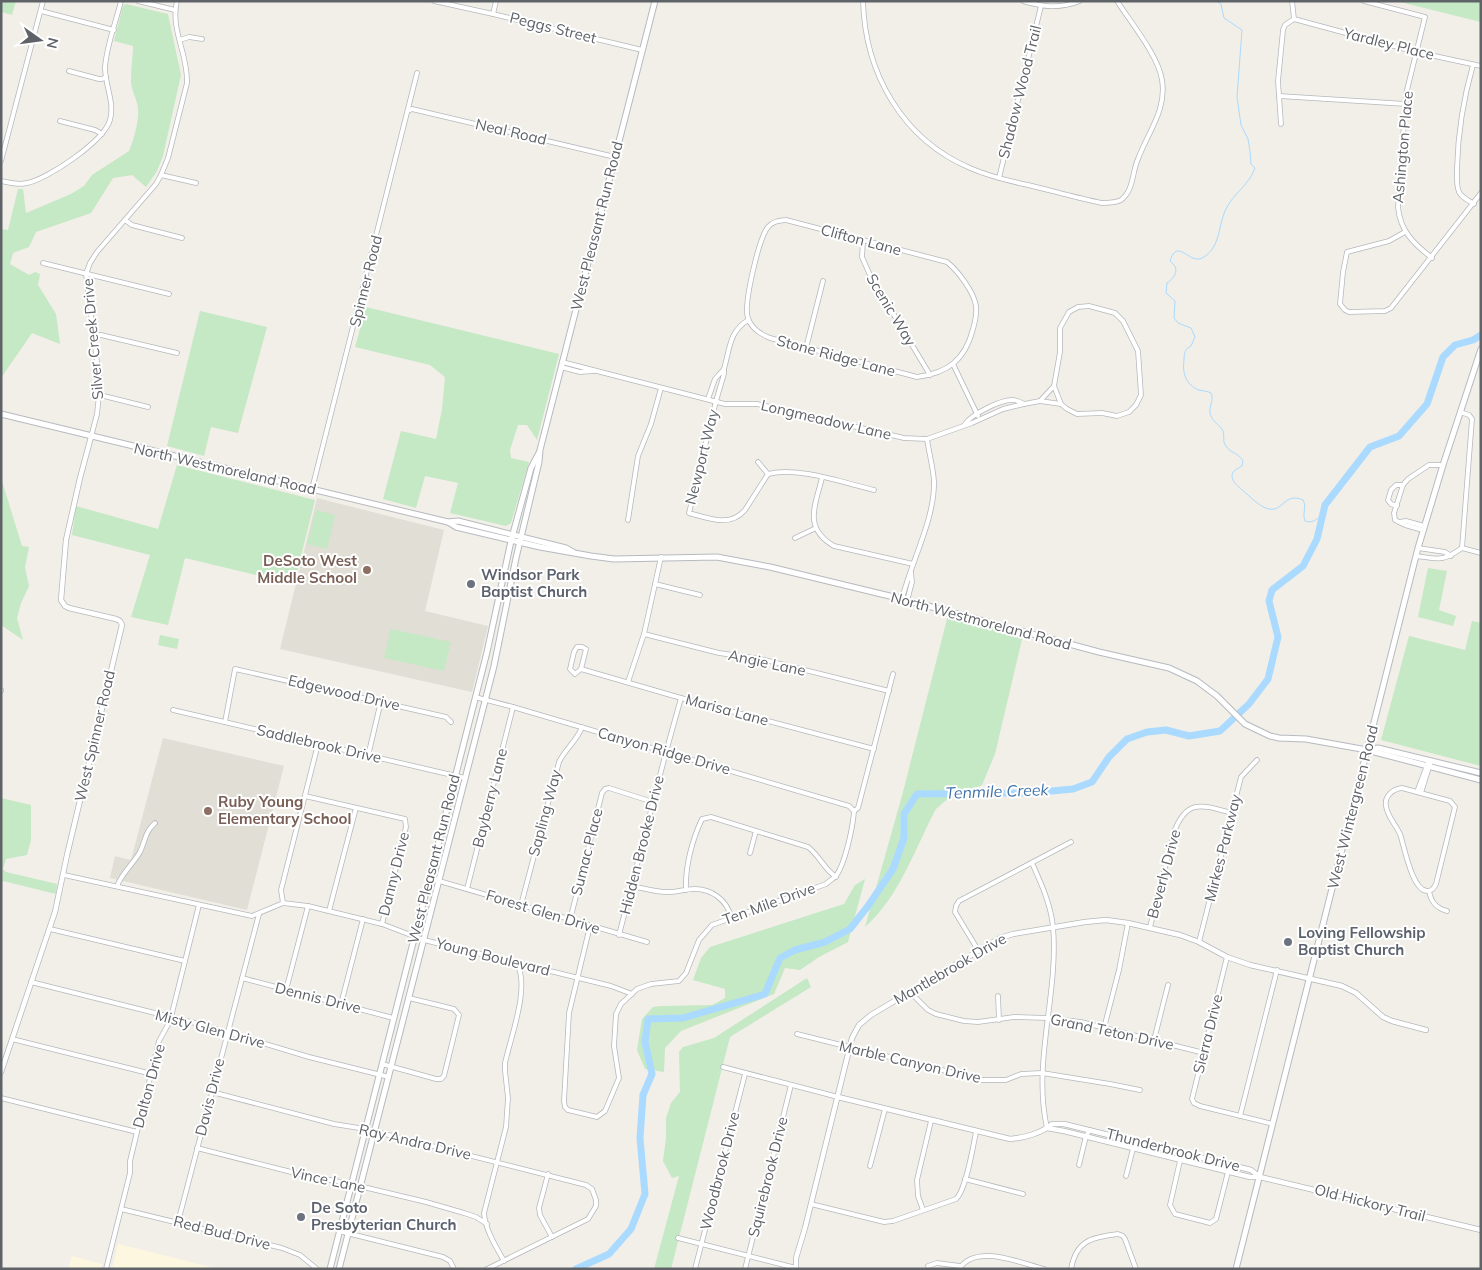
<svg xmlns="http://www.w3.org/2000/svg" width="1482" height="1270" font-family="Mulish,sans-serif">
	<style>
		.commercial { fill: #fef7e0 }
		.education { fill: #e1ded6 }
		.green { fill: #c5e8c5 }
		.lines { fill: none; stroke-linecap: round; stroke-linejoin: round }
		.stream { stroke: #aadaff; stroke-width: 1 }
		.river { stroke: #aadaff; stroke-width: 7 }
		.minor-casing { stroke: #b5b8bc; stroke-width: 5.5 }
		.tertiary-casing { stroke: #b5b8bc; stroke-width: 6 }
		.secondary-casing { stroke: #b6babf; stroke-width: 7 }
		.minor { stroke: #fff; stroke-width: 4 }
		.tertiary { stroke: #fff; stroke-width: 4.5 }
		.secondary { stroke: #fff; stroke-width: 5 }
		.education-dot { fill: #8d6e63; stroke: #fff; stroke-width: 2 }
		.worship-dot { fill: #6b7280; stroke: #fff; stroke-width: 2 }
		.labels { text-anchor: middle; stroke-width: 4; stroke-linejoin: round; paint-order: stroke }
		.street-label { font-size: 15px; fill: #5f6368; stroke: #fff }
		.education-label { font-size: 15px; font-weight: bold; fill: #785e54; stroke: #fff; text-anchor: end }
		.worship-label { font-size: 15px; font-weight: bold; fill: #5b616d; stroke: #fff; text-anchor: start }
		.water-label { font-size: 16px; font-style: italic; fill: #4174aa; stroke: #fff }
	</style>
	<rect width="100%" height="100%" fill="#f1efe8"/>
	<g class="commercial">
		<path d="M118 1244 147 1251 218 1269H112Z"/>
		<path d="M72 1256 102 1264 101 1269H68Z"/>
	</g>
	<g class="education">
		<path d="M317 498 444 530 425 611 488 626 472 692 280 649Z"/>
		<path d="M163 738 284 766 247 910 110 878 115 856 131 860Z"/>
	</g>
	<g class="green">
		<path d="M1 1H16L12 15 1 12Z"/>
		<path d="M1396 1H1481V22Z"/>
		<path d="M126 4 168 14 181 75 163 156 157 171 146 187 132 175 113 178 91 213 36 232 29 247 13 253 10 264 29 275 35 272 40 274 38 285 56 314 60 344 32 333 1 378V229L8 230 18 189H23L26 213 71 194 84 186 92 175 129 151C134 139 139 122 138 108 137 98 130 89 131 78 131 67 133 57 133 46L114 41 123 6Z"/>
		<path d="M366 307 559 354 537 440 527 425H518L510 450 511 458 529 462 511 523 506 526 450 513 458 483 425 476 416 508 383 499 401 431 436 439 442 409 445 377 430 365 355 347Z"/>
		<path d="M200 311 267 327 238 433 211 427 204 456 167 446Z"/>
		<path d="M177 465 315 500 294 584 185 558 168 625 131 617 150 555 72 535 76 506 158 529Z"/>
		<path d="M1 478 22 546 29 547 25 567 29 586 21 603 17 618 23 640 1 625Z"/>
		<path d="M316 510 335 515 327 549 307 544Z"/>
		<path d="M1428 568 1447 571 1439 610 1456 616 1453 626 1418 617Z"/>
		<path d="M948 615 1023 635 995 754 982 785 945 801 936 809C914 850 900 896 865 927L903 792Z"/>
		<path d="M1472 621 1481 623V766L1381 740 1409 636 1465 650Z"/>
		<path d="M391 629 451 642 444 671 384 658Z"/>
		<path d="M160 635 179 639 177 649 158 645Z"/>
		<path d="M1 798 31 805V840L27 855 6 859 3 869 6 872 57 884 56 894 3 881 1 885Z"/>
		<path d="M865 879 848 942 819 957 800 970 785 968 774 994 681 1031 665 1048 664 1072 645 1069 637 1050 642 1019 653 1007 662 1006 712 1005 725 998V989L693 980 701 958 710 947 844 904 855 885Z"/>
		<path d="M807 978 811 987 730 1037 671 1269H654L679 1176 672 1178 663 1161 666 1138V1118L671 1103 680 1092 679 1052 683 1047 714 1038Z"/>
	</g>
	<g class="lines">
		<path class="stream" d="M1217 1 1221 4 1224 18 1242 30 1237 97 1241 125 1248 139 1250 151 1251 164 1255 168C1249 185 1233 194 1226 209 1218 225 1221 246 1204 257 1190 267 1178 236 1170 261 1180 268 1176 277 1167 283L1166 293 1175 301 1174 318 1178 323 1191 328 1195 337 1191 346C1185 349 1184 353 1184 360 1182 373 1186 385 1199 390 1203 391 1207 391 1211 393 1215 401 1207 408 1211 416 1213 422 1220 425 1223 431 1225 436 1222 442 1226 446 1230 453 1239 453 1243 461L1242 466C1237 469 1229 472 1233 480 1236 486 1244 491 1249 496 1284 529 1278 489 1303 500 1307 506 1302 514 1305 521 1312 524 1317 519 1323 515"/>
		<path class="river" d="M576 1269 609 1254 631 1229 645 1194 640 1138 643 1095 652 1074 645 1042 648 1019 683 1018 765 994 780 958 795 950 825 942 850 929 868 906 893 869 904 838V814L917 794 1031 793 1073 789 1092 782 1109 757 1127 739 1147 732 1166 730 1189 736 1220 731 1249 704 1268 679 1278 637 1269 601 1272 590 1303 566 1317 539 1325 505 1370 447 1399 436 1427 404 1443 357 1455 345 1473 340 1481 335"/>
		<defs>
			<g id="minor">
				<path d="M138 1 175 10"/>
				<path d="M434 1 493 14 642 50"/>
				<path d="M863 1C865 73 902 139 970 168 988 176 1009 181 1028 185 1053 191 1077 198 1102 203 1108 203 1115 203 1121 200 1134 190 1132 172 1138 159 1148 132 1167 110 1162 80 1158 55 1131 23 1117 1"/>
				<path d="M1023 1C1043 7 1060 9 1080 1"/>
				<path d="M1292 1 1294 19"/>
				<path d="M1364 1 1425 17 1406 94 1398 207C1400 231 1414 244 1432 258"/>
				<path d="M41 11 114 30"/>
				<path d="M493 14 496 1"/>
				<path d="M180 40 189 37 202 39"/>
				<path d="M1473 65C1463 100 1458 131 1457 168 1457 176 1456 185 1459 192 1462 198 1468 200 1474 204"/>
				<path d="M69 71 99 79H102L106 77"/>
				<path d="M1279 96 1406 104"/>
				<path d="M408 111 412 109 615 157"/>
				<path d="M60 121 95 130 102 134"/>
				<path d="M1281 124 1278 81 1283 30 1285 25 1294 19 1416 52 1481 66"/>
				<path d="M1 161 43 1"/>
				<path d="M161 175 196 183"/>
				<path d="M999 178 1041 6"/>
				<path d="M1 181C10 183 18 185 27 183 48 179 104 141 110 120 115 103 105 85 105 68 106 47 116 22 121 1"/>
				<path d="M125 220 132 225 182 238"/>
				<path d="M786 220 947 262C958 271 974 292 976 306 977 314 975 322 973 329 965 360 948 373 917 377L770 338C760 334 751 328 748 318 743 305 759 238 768 227 773 221 779 221 786 220Z"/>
				<path d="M1405 232 1389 241 1347 252 1343 272 1340 304 1345 310 1349 312 1385 311 1391 308 1481 193"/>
				<path d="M863 242 862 257 869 273 930 375"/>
				<path d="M43 263 169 294"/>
				<path d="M1089 306 1115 313 1123 321 1138 351 1141 395 1136 405 1129 412 1117 416 1102 413 1077 414 1067 409 1061 404 1054 386 1060 352V328L1069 312 1078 307Z"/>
				<path d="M93 335H101L177 353"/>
				<path d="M806 348 823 281"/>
				<path d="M562 362 725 404H757L904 438 927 439 972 423 1003 409 1024 404 1040 401 1061 404"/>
				<path d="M953 364 978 416"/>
				<path d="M561 367 580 372 594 371"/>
				<path d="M724 369C730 348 729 332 748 320"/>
				<path d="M100 395 148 407"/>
				<path d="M708 399 715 379 724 369V374L716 401 689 513C708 518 730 528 745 510L768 474C797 466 844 483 874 490"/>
				<path d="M1040 401 1054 386"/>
				<path d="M1460 412 1469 415 1472 419 1462 548"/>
				<path d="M965 424C972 414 1000 400 1012 400 1017 400 1020 402 1024 404"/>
				<path d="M91 437 97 414 100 386 86 274 90 263 97 252 156 184 161 175 168 158 187 83C188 53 170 30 177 1"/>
				<path d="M758 462 768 474"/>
				<path d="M822 478C815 506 803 528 834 546L913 564"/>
				<path d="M312 489 417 73"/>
				<path d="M1397 506 1391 504 1388 500 1391 490 1396 485H1403"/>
				<path d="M628 520 638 456 651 424 661 388"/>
				<path d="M1399 522 1406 521 1424 526"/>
				<path d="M1423 530 1405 525 1395 520 1394 513 1403 485 1408 479 1429 465H1443"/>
				<path d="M795 538 816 528"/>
				<path d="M1418 548 1445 552 1451 556"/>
				<path d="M1416 556C1439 559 1442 562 1462 548L1481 553"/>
				<path d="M655 584 700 595"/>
				<path d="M902 599C911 562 935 519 934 481 933 467 929 453 927 439"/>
				<path d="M907 601 912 582 911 572"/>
				<path d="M644 634 719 653 761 659 889 691"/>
				<path d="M577 647H582L586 649 581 669 575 674 570 669 574 652Z"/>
				<path d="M581 669 681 698 874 749"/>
				<path d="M628 682 644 634 661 557"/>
				<path d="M1 690V691"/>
				<path d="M475 697 513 707 849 806 854 811C853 827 845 864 836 876 833 879 829 881 826 884L712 925 699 940 686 973 679 981 651 984 637 989 621 1004 616 1014 614 1046 619 1078 605 1111 597 1117 568 1110 565 1107 564 1101 569 1013 590 926"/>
				<path d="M173 710 465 778"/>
				<path d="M225 722 235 669 446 717 451 722"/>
				<path d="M368 756 381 701"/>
				<path d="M1402 788 1450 801 1455 807 1436 884C1434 888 1432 891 1428 891 1412 892 1404 845 1400 834 1396 825 1387 816 1386 806 1384 796 1393 789 1402 788Z"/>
				<path d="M1417 792 1429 760"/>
				<path d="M1421 793 1430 764"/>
				<path d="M305 796 405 819 406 827 382 924"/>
				<path d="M854 811 858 808 893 674"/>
				<path d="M750 853 756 831"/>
				<path d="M1032 863C1041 883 1051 905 1053 927 1059 993 1032 1062 1047 1128"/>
				<path d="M64 875 252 916 283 903 308 906 382 924 424 940 611 986 632 994"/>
				<path d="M429 878 647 942"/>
				<path d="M117 886C122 873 133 864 140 852 146 840 144 833 155 823"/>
				<path d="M631 886C643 888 655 892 666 892 676 893 684 889 693 889 711 888 727 900 731 917"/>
				<path d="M467 889 513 707"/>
				<path d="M686 890C685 867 692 840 702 819L711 817 808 847C819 855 824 869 836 877"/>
				<path d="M1429 891C1431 902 1436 908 1447 911"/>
				<path d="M283 903 281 890 318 744"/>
				<path d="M521 905 559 762C565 749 577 741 582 727"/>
				<path d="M329 911 356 808"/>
				<path d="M570 920 602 793 605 789 609 788 653 802"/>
				<path d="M1150 927 1174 832C1187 798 1202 805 1232 813"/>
				<path d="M50 929 185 961"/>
				<path d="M619 935 666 752 681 698"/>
				<path d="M1199 942 1241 777 1257 760"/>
				<path d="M978 950 955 912 956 906 959 901 1071 842"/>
				<path d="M1227 957 1192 1099 1194 1103 1200 1106 1273 1124"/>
				<path d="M242 978 393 1018"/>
				<path d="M31 982 199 1024 309 1057 389 1077"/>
				<path d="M286 990 308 906"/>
				<path d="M910 992 928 1010 936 1014 964 1021 978 1022 1014 1017 1047 1018 1081 1022 1204 1053"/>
				<path d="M998 996 999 1020"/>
				<path d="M341 1004 363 919"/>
				<path d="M1104 1028 1119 970 1128 923"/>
				<path d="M797 1034 982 1080H1006L1021 1074 1042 1073 1110 1084 1140 1090"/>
				<path d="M12 1039 152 1074"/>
				<path d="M1154 1040 1168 985"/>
				<path d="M382 1064 436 1079H441L444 1076 459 1015 454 1009 409 998"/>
				<path d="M723 1067 838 1097"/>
				<path d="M212 1092 334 1124 365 1129 586 1185 592 1189 596 1200V1206L588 1219 487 1269"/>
				<path d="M1 1098 137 1132"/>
				<path d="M1240 1116 1277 970"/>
				<path d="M197 1148 299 1174 351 1184 426 1202 464 1213 476 1217 487 1224"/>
				<path d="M1182 1152 1170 1205 1175 1214 1210 1223 1216 1219 1230 1164"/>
				<path d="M1079 1165 1086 1136 1090 1130"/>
				<path d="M870 1166 885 1109"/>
				<path d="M548 1174 539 1208 540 1215 552 1237"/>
				<path d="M1126 1176 1135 1141"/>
				<path d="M965 1179 1023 1194"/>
				<path d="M811 1204 884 1222 893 1221 956 1199C966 1190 973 1147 976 1132"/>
				<path d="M121 1209 282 1248 300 1255 317 1269"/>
				<path d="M923 1210 918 1196 917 1180 931 1121"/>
				<path d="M178 1222 259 914"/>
				<path d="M339 1231 443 1257 450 1261 454 1269"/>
				<path d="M678 1238 796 1268"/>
				<path d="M504 1261C496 1247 485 1229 484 1213L506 1127 508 1098 505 1071V1063C511 1036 530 987 517 964"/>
				<path d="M928 1266 937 1263 960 1266"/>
				<path d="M106 1269 130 1173V1161L159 1041 170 1021 199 905"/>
				<path d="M695 1269 745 1074"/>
				<path d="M745 1269 791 1085"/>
				<path d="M959 1269C976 1243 1020 1263 1044 1269"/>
				<path d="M1071 1269C1076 1241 1091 1237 1118 1234L1123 1236 1125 1239 1136 1269"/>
			</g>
			<g id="tertiary">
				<path d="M1 1072 55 912 67 855 122 625 120 621 116 619 69 608 65 606 61 600 66 540 80 478 91 437"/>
				<path d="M838 1097 1010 1139C1024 1138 1042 1133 1052 1124H1064L1251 1170 1260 1177"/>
				<path d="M1047 1128 1064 1131 1250 1177H1260L1481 1230"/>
				<path d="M796 1269V1258L805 1228 852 1038 859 1025 871 1015 1000 938 1013 934 1085 922 1106 920 1128 923 1180 935 1199 942 1227 957 1250 965 1342 986 1356 993 1383 1017 1392 1021 1426 1030"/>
			</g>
			<g id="secondary">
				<path d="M1 414 448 522 456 527 540 547 591 556 614 559 717 557 770 567 902 599 1099 652 1169 668 1197 681 1217 696 1245 724 1270 736 1279 738 1306 739 1367 750 1481 780"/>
				<path d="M448 522 458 521 566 548 573 552"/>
				<path d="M1367 750 1378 748 1481 773"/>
				<path d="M330 1269 487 652 511 541 531 468 539 453"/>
				<path d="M339 1269 494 666 516 558 539 462 540 450 655 1"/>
				<path d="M1236 1269 1418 548 1443 465 1481 349"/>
			</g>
		</defs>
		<use href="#minor" class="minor-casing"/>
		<use href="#tertiary" class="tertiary-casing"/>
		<use href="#secondary" class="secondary-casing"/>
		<use href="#minor" class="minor"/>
		<use href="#tertiary" class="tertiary"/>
		<use href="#secondary" class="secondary"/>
	</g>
	<g class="education-dot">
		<circle cx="367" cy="570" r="5"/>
		<circle cx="208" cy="811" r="5"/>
	</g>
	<g class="worship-dot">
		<circle cx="471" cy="584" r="5"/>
		<circle cx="1288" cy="942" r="5"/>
		<circle cx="301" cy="1217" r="5"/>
	</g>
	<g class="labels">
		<g class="street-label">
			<text transform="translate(553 28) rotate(14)" y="5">Peggs Street</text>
			<text transform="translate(1389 44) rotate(14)" y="5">Yardley Place</text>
			<text transform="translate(1020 92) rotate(-76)" y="5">Shadow Wood Trail</text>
			<text transform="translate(511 132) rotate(13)" y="5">Neal Road</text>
			<text transform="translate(1403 147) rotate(-85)" y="5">Ashington Place</text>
			<text transform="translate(597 226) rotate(-76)" y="5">West Pleasant Run Road</text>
			<text transform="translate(861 240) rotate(15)" y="5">Clifton Lane</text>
			<text transform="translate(366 281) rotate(-76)" y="5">Spinner Road</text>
			<text transform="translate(891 310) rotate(59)" y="5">Scenic Way</text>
			<text transform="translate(93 339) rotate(-95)" y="5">Silver Creek Drive</text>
			<text transform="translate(836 356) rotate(15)" y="5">Stone Ridge Lane</text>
			<text transform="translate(826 420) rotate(13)" y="5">Longmeadow Lane</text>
			<text transform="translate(702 457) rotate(-76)" y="5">Newport Way</text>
			<text transform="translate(225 469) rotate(13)" y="5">North Westmoreland Road</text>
			<text transform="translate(981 621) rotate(15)" y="5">North Westmoreland Road</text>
			<text transform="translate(767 663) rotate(12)" y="5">Angie Lane</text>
			<text transform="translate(344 693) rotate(13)" y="5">Edgewood Drive</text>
			<text transform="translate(727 710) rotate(15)" y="5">Marisa Lane</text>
			<text transform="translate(95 736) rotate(-77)" y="5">West Spinner Road</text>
			<text transform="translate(319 744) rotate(13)" y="5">Saddlebrook Drive</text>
			<text transform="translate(664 751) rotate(16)" y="5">Canyon Ridge Drive</text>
			<text transform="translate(490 798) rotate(-76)" y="5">Bayberry Lane</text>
			<text transform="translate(1353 807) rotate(-76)" y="5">West Wintergreen Road</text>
			<text transform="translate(545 813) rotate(-75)" y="5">Sapling Way</text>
			<text transform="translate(642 845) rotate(-76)" y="5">Hidden Brooke Drive</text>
			<text transform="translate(1223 848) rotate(-76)" y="5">Mirkes Parkway</text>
			<text transform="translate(587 852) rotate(-76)" y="5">Sumac Place</text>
			<text transform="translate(434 859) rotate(-76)" y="5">West Pleasant Run Road</text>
			<text transform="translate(394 874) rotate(-76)" y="5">Danny Drive</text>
			<text transform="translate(1164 874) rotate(-75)" y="5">Beverly Drive</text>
			<text transform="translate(769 904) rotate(-20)" y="5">Ten Mile Drive</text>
			<text transform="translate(543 912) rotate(17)" y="5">Forest Glen Drive</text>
			<text transform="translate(493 957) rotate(14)" y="5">Young Boulevard</text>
			<text transform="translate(950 969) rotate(-30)" y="5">Mantlebrook Drive</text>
			<text transform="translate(318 998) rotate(14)" y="5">Dennis Drive</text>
			<text transform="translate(210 1029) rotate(15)" y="5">Misty Glen Drive</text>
			<text transform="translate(1112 1032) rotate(12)" y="5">Grand Teton Drive</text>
			<text transform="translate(1208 1034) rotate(-76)" y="5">Sierra Drive</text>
			<text transform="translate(910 1062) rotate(13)" y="5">Marble Canyon Drive</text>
			<text transform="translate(149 1086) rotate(-75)" y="5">Dalton Drive</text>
			<text transform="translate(210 1097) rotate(-76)" y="5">Davis Drive</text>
			<text transform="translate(415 1142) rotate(13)" y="5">Ray Andra Drive</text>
			<text transform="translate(1173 1150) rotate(14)" y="5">Thunderbrook Drive</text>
			<text transform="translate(720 1171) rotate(-76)" y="5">Woodbrook Drive</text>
			<text transform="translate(768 1177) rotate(-76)" y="5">Squirebrook Drive</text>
			<text transform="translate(328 1180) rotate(12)" y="5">Vince Lane</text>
			<text transform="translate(1370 1203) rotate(14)" y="5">Old Hickory Trail</text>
			<text transform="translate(222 1233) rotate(14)" y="5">Red Bud Drive</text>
		</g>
		<g class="education-label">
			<text x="357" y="566">DeSoto West<tspan x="357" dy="17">Middle School</tspan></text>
			<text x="218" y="807" text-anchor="start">Ruby Young<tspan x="218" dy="17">Elementary School</tspan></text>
		</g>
		<g class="worship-label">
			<text x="481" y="580">Windsor Park<tspan x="481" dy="17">Baptist Church</tspan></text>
			<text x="1298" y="938">Loving Fellowship<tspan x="1298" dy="17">Baptist Church</tspan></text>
			<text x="311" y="1213">De Soto<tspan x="311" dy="17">Presbyterian Church</tspan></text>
		</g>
		<g class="water-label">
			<text transform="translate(997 791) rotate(-2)" y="6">Tenmile Creek</text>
		</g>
	</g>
	<rect width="1482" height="1270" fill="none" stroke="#5f6368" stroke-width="5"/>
	<g transform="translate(40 40) rotate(104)" stroke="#ffffff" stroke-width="4" paint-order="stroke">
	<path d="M0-4L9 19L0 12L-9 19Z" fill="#5f6368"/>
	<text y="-8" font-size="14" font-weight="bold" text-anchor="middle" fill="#5f6368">N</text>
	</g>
</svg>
